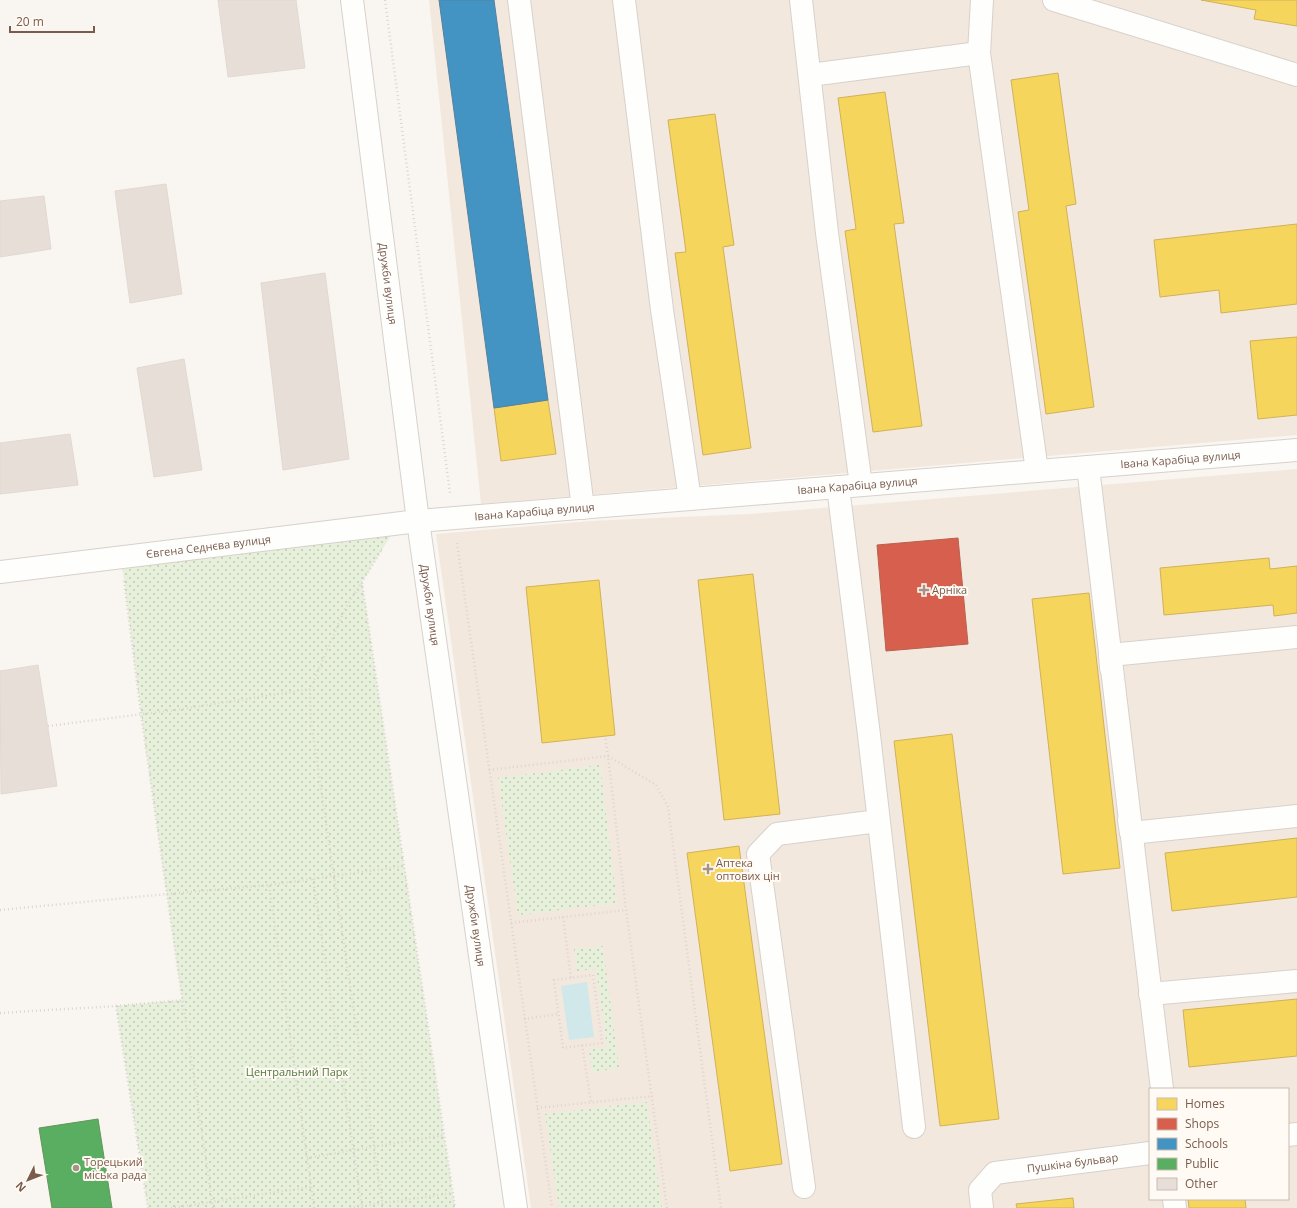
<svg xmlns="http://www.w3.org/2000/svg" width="1297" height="1208" font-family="'Open Sans',sans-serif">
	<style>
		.residential { fill: #f2e8de; fill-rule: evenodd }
		.green { fill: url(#green-dots) }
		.water { fill: #d0e8ea }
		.homes { fill: #f6d55c; stroke: #d1b158 }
		.shops { fill: #d6604d; stroke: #ba5f4d }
		.schools { fill: #4393c3; stroke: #5482a0 }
		.public { fill: #5aae61; stroke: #64955b }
		.building { fill: #e6ded7; stroke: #e2d8d2 }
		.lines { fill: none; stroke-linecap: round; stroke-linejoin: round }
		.minor-casing { stroke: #d7d1cb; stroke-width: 24 }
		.path { stroke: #dcd5d0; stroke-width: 2.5; stroke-dasharray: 1 3; stroke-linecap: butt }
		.minor { stroke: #fefefd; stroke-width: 22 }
		.poi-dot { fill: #a69286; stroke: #fffaf3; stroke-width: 1.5 }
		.labels { text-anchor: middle; stroke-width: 4; stroke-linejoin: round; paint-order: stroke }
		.street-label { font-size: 11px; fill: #7a5c4d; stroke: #fffaf3 }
		.poi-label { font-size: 11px; fill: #7a5c4d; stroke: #fffaf3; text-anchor: start }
		.park-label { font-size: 11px; fill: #537a41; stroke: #fffaf3 }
	</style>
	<defs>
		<pattern id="green-dots" width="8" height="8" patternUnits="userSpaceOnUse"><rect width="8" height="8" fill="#e7f0db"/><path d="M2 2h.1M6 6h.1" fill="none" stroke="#c0c6b4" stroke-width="1.8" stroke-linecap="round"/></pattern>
	</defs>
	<rect width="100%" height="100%" fill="#f9f5f0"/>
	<g class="residential">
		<path d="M429 0H1297V435L481 504Z"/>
		<path d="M1297 469V1208H531L436 534 591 521 749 514ZM1150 1089H1288V1199H1150Z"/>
	</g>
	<g class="green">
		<path d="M398 524 362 582 455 1208H148L116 1006 182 1000 144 736 121 557Z"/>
		<path d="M600 765 617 903 518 915 498 778Z"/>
		<path d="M603 946 619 1068 592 1072 589 1050 607 1047 596 969 577 971 574 949Z"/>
		<path d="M647 1102 662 1208H559L545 1114Z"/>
	</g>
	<path class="water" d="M587 982 594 1037 569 1040 561 986Z"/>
	<g class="homes">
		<path d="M1201 0H1297V26L1254 19 1256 10Z"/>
		<path d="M1058 73 1076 204 1066 206 1094 407 1046 414 1018 212 1029 210 1011 80Z"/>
		<path d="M885 92 904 223 894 224 922 426 873 432 845 231 856 229 838 98Z"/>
		<path d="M715 114 734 245 723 247 751 448 703 455 675 253 686 252 668 120Z"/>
		<path d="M1297 224V304L1221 313 1219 290 1160 297 1154 240Z"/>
		<path d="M1297 337V415L1258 419 1250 341Z"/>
		<path d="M548 400 556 454 501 461 494 408Z"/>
		<path d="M1269 558 1270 569 1297 566V613L1274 616 1273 605 1164 615 1160 568Z"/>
		<path d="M753 574 780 814 724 820 698 580Z"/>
		<path d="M599 580 615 735 542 743 526 587Z"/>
		<path d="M1089 593 1120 868 1063 874 1032 599Z"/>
		<path d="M952 734 999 1119 940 1126 894 741Z"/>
		<path d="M1297 838V897L1172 911 1165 853Z"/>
		<path d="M739 846 782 1164 730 1171 687 853Z"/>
		<path d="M1297 999V1056L1189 1067 1183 1010Z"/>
		<path d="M1073 1198 1074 1208H1017L1016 1204Z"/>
		<path d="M1188 1199H1245L1246 1208H1189Z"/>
	</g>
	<path class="shops" d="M958 538 968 644 886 651 877 545Z"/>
	<path class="schools" d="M439 0H494L548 400 494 408Z"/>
	<path class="public" d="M98 1119 112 1208H52L39 1128Z"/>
	<g class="building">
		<path d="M218 0H296L305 68 228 77Z"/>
		<path d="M166 184 182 294 130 303 115 191Z"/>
		<path d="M44 196 51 249 0 257V201Z"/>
		<path d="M325 273 349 459 283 470 261 283Z"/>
		<path d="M184 359 202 470 154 477 137 368Z"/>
		<path d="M70 434 78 485 0 494V443Z"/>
		<path d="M38 665 57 786 1 794 0 671Z"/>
	</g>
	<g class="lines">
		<defs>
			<g id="minor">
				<path id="s1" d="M352 0 418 521 516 1208"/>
				<path d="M519 0 583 508"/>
				<path d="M624 0 662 310 690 499"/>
				<path d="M801 0 827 233 861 485"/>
				<path d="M982 0 979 53 1037 471"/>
				<path d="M1054 0 1297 75"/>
				<path d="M810 75 979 53"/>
				<path d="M1088 467 1162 1089"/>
				<path d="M838 487 869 735 914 1127"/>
				<path id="s2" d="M0 572 418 521 1297 450"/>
				<path d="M1111 668 1110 655 1297 637"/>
				<path d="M1129 820 1131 833 1297 816"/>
				<path d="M1150 994 1297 981"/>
				<path d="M1288 1135 1297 1134"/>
				<path d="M804 1187 758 854 777 834 878 821"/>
				<path d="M1174 1199 1175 1208"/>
				<path id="s3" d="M982 1208 980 1190 995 1173 1150 1153"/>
			</g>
		</defs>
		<use href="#minor" class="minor-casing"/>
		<g class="path">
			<path d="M385 0 450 493"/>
			<path d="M457 543 552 1208"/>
			<path d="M381 551 345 609 310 689 311 721 383 1208"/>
			<path d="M124 581 141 714 167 894 269 885"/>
			<path d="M362 583 455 1208"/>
			<path d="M48 726 175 710 310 689"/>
			<path d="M489 770 608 756 605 736"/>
			<path d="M313 879 362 1208"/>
			<path d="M0 910 167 894 213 1208"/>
			<path d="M563 917 571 978"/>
			<path d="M511 923 626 910"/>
			<path d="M593 975 602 1043 563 1048 554 980Z"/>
			<path d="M116 1006 183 1000"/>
			<path d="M0 1013 116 1006 148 1208"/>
			<path d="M524 1019 558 1014"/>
			<path d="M582 1045 591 1102"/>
			<path d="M537 1108 653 1096"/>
			<path d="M307 1158 444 1135"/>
			<path d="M171 1208 311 1187"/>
			<path d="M314 1208 269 885 404 866"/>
			<path d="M350 1208 453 1193"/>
			<path d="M667 1208 626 910 608 756 656 785 668 807 721 1208"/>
		</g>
		<use href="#minor" class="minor"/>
	</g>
	<g class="poi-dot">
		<path d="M922 584h4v4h4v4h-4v4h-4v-4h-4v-4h4z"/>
		<path d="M706 863h4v4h4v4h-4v4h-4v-4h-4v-4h4z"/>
		<circle cx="76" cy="1168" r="4"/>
	</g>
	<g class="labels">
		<g class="street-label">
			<text dy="4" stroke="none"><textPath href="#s1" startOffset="286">Дружби вулиця</textPath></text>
			<text dy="4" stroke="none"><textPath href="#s2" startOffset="1186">Івана Карабіца вулиця</textPath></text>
			<text dy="4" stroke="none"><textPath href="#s2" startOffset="862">Івана Карабіца вулиця</textPath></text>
			<text dy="4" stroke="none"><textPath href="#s2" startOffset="538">Івана Карабіца вулиця</textPath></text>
			<text dy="4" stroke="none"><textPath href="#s2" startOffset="210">Євгена Седнєва вулиця</textPath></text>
			<text dy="4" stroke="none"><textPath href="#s1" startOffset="610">Дружби вулиця</textPath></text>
			<text dy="4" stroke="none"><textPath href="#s1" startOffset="934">Дружби вулиця</textPath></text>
			<text dy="4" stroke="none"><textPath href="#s3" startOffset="119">Пушкіна бульвар</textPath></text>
		</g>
		<g class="poi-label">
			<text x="932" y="594">Арніка</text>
			<text x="716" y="867">Аптека<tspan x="716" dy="13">оптових цін</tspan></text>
			<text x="84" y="1166">Торецький<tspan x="84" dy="13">міська рада</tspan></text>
		</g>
		<g class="park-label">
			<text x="297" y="1076">Центральний Парк</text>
		</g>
	</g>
	<rect x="1149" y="1088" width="140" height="112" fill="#fffaf3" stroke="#cabbb1"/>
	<rect x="1157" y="1098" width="20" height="12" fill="#f6d55c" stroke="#cabbb1"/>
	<text x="1185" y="1108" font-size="12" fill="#7a5c4d">Homes</text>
	<rect x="1157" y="1118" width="20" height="12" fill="#d6604d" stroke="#cabbb1"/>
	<text x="1185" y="1128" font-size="12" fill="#7a5c4d">Shops</text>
	<rect x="1157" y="1138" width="20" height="12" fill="#4393c3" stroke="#cabbb1"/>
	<text x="1185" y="1148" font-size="12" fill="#7a5c4d">Schools</text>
	<rect x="1157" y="1158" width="20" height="12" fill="#5aae61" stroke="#cabbb1"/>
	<text x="1185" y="1168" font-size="12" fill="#7a5c4d">Public</text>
	<rect x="1157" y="1178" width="20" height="12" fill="#e6ded7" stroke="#cabbb1"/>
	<text x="1185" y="1188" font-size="12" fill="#7a5c4d">Other</text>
	<g transform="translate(28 1180) rotate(227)" stroke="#fffaf3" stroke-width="3" paint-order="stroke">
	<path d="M0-3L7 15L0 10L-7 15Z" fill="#7a5c4d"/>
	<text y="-6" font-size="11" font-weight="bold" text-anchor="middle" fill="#7a5c4d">N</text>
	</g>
	<path d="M10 26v6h84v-6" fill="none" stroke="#7a5c4d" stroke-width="2"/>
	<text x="16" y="26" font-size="12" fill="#7a5c4d" stroke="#fffaf3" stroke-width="3" paint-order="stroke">20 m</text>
</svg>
